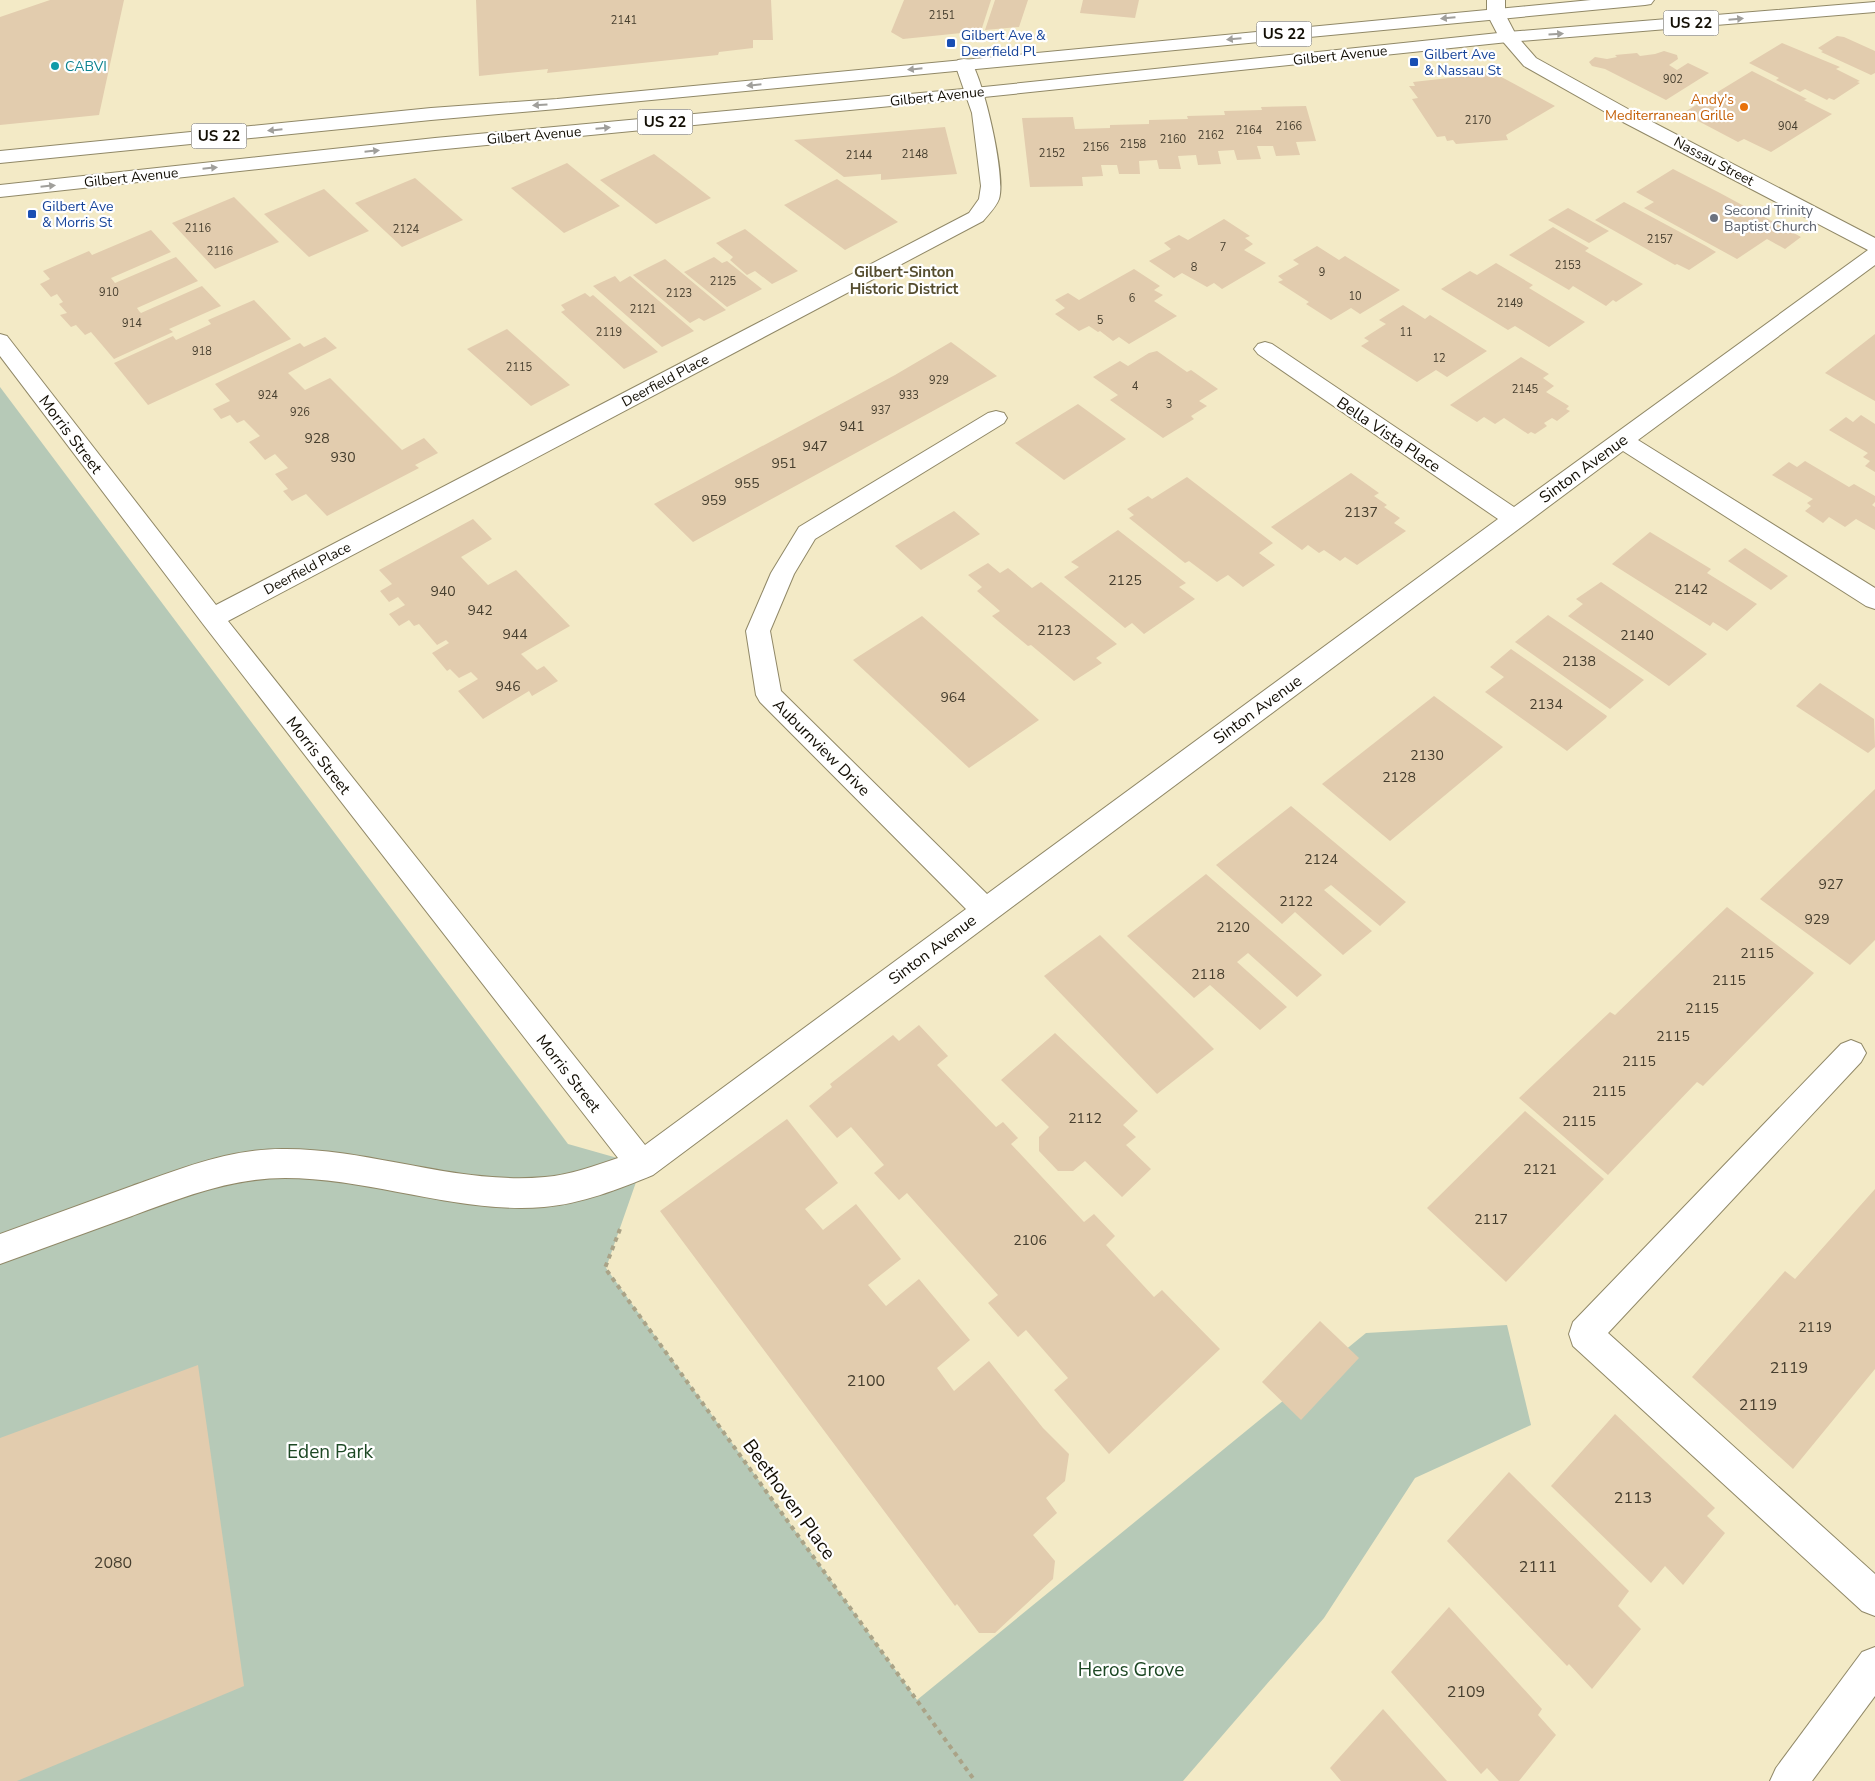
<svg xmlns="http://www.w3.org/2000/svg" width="1875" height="1781" font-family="'Nunito Sans',sans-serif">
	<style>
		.green { fill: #b6c9b7 }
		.building { fill: #e2ccae }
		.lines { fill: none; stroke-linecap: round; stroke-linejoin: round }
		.minor-casing { stroke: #908867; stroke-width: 2 }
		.major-casing { stroke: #908867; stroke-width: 2 }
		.path { stroke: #aaa387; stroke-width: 4; stroke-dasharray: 4.5 4.5; stroke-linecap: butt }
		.minor { fill: #fff; fill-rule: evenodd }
		.major { fill: #fff; fill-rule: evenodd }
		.oneway { fill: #a09f9b }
		.transit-dot { fill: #1a4fb4; stroke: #fff; stroke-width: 2 }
		.culture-dot { fill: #0f9aa8; stroke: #fff; stroke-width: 2 }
		.food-dot { fill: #e8710a; stroke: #fff; stroke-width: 2 }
		.worship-dot { fill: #6b7280; stroke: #fff; stroke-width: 2 }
		.labels { text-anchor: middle; stroke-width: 4.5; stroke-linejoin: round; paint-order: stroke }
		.far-number-label { font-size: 11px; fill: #463e2e }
		.far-transit-label { font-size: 14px; fill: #164399; stroke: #fff; text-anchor: start }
		.far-street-label { font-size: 14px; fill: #120e04; stroke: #fff }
		.far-culture-label { font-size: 14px; fill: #0d838f; stroke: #fff; text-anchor: start }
		.far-food-label { font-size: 14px; fill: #c56008; stroke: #fff; text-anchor: end }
		.far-worship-label { font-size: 14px; fill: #5b616d; stroke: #fff; text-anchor: start }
		.number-label { font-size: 14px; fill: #463e2e }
		.shield { fill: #fff; stroke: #59564f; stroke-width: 1 }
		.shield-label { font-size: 15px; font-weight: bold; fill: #120e04 }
		.far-neighbourhood-label { font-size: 15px; font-weight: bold; fill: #554d2f; stroke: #fff }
		.street-label { font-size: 16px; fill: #120e04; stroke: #fff }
		.near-number-label { font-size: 16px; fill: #463e2e }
		.near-park-label { font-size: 19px; fill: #1d4824; stroke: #fff }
		.near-street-label { font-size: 19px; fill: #120e04; stroke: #fff }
	</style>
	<rect width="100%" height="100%" fill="#f3eac6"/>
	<path class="green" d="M0 387 568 1144 642 1165 606 1268 917 1700 1366 1333 1507 1325 1531 1425 1415 1478 1324 1618 1183 1781H0Z"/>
	<g class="building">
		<path d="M50 0H124L99 115 0 125V17Z"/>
		<path d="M476 0H771L773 40H753V48L719 52 718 55 547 73 548 69 479 76Z"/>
		<path d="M904 0H991L981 31 903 39 891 32Z"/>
		<path d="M995 0H1028L1019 27 985 30Z"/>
		<path d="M1083 0H1139L1135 18 1080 13Z"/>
		<path d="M1837 36 1844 37 1875 51V73L1871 75 1821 52 1823 51 1818 48Z"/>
		<path d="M1782 43 1840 67 1836 69 1860 81 1857 82 1860 83 1834 100 1829 98 1827 100 1805 89 1800 92 1776 80 1779 78 1749 63Z"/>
		<path d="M1664 51 1677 55 1678 59 1669 65 1677 70 1688 63 1709 73 1666 100 1605 69 1592 66 1589 62 1595 57 1607 59 1617 57 1615 55 1637 53 1640 56 1655 54Z"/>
		<path d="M1752 71 1807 99 1804 100 1832 114 1771 152 1744 139 1738 142 1683 113Z"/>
		<path d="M1494 73 1555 106 1506 135 1508 140 1456 144 1453 140 1447 141 1445 136 1437 137 1412 99 1418 98 1409 86H1415L1413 82Z"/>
		<path d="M1306 106 1316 141 1296 142 1300 155 1276 156 1273 146H1257L1261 159 1237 160 1234 150 1218 151 1221 164 1198 165 1196 155 1178 156 1181 169H1159L1157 160 1139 161 1140 174H1119L1117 165H1101L1103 176 1082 177 1083 186 1030 187 1022 118 1073 117 1075 129 1110 128V125L1149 124V120L1188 119 1187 116 1225 115 1224 111 1262 110 1261 107Z"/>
		<path d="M945 127 957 174 881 180V174L844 177 794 140Z"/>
		<path d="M654 154 683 176 711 198 656 224 600 180Z"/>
		<path d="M567 163 620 206 564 233 511 188Z"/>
		<path d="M1673 169 1720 193 1801 237 1785 249 1767 239 1737 259 1644 208 1654 202 1636 192Z"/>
		<path d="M415 178 463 220 402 247 355 203Z"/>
		<path d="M837 179 867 200 898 222 845 250 784 205Z"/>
		<path d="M324 189 369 231 309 257 264 214Z"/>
		<path d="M234 197 279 242 215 269 172 223Z"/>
		<path d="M1624 202 1706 246 1716 252 1689 270 1677 264 1675 265 1595 220Z"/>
		<path d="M1568 208 1609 231 1589 243 1548 220Z"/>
		<path d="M1224 219 1250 236 1245 238 1253 244 1244 250 1266 263 1222 289 1214 283 1207 287 1182 273 1174 278 1149 261 1171 249 1164 243 1179 235 1188 240Z"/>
		<path d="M1553 227 1589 248 1585 251 1643 284 1616 302 1613 300 1606 306 1573 286 1569 290 1509 255Z"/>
		<path d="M745 229 798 271 772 284 755 271 747 275 730 260 733 257 716 243Z"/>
		<path d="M151 230 171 252 111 278 115 283 176 257 198 281 137 308 139 311 141 313 202 286 221 306 169 329 173 332 114 359 91 332 85 335 76 325 71 327 60 315 67 313 59 304 63 302 57 294 51 297 40 284 50 279 43 271 89 251 92 255Z"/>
		<path d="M1317 246 1339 260 1345 256 1400 290 1360 314 1351 308 1331 320 1306 304 1309 302 1278 282 1283 280 1278 276 1299 264 1293 260Z"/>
		<path d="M714 257 722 263 727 261 762 289 727 307 684 272Z"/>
		<path d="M665 259 726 310 704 321 699 318 690 323 633 275Z"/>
		<path d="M1496 263 1533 285 1529 288 1585 322 1549 347 1515 326 1508 330 1441 289 1470 271 1477 275Z"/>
		<path d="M1134 269 1160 286 1154 290 1163 295 1154 301 1177 316 1129 344 1119 337 1113 341 1100 331 1098 332 1089 326 1079 331 1055 314 1065 308 1055 300 1068 293 1079 300Z"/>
		<path d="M615 276 620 282 630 276 694 331 662 347 593 286Z"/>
		<path d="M585 293 590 297 593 295 658 352 624 369 561 312 565 310 561 305Z"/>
		<path d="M254 300 291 339 148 405 114 363 173 336 176 340 211 324 208 320Z"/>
		<path d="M1403 305 1425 319 1430 315 1487 351 1447 377 1436 370 1417 382 1361 346 1369 341 1364 338 1386 324 1379 320Z"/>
		<path d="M507 329 570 385 531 406 467 349Z"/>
		<path d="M1875 334V401L1825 373Z"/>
		<path d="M325 337 337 348 288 373 305 390 330 378 402 450 424 438 438 453 415 465 419 468 327 516 306 494 292 501 283 491 288 489 275 474 288 468 275 454 265 460 258 452 249 442 260 436 244 420 237 423 230 415 221 419 213 409 230 401 215 384 300 343 304 347Z"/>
		<path d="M951 342 997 376 693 542 654 504 895 375Z"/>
		<path d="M1157 351 1187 372 1191 370 1218 389 1199 401 1207 406 1191 416 1194 419 1163 438 1110 400 1118 395 1093 377 1120 361 1128 366 1149 353Z"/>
		<path d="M1521 357 1549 374 1543 378 1554 386 1546 392 1569 406 1566 409 1570 411 1557 421 1552 418 1544 423 1547 426 1535 434 1531 432 1528 434 1504 418 1495 424 1484 417 1477 422 1450 405Z"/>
		<path d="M1078 404 1126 439 1064 480 1015 443Z"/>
		<path d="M1861 415 1875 424V472L1865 466 1870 461 1863 457 1868 453 1829 430 1846 417 1853 422Z"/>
		<path d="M1805 461 1849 487 1854 484 1875 496V502L1872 505 1875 507V530L1856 519 1845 527 1829 517 1823 523 1805 511 1811 506 1807 503 1813 499 1772 475 1789 462 1797 467Z"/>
		<path d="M1351 473 1379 493 1374 496 1387 505 1384 507 1400 518 1394 523 1406 531 1357 565 1345 557 1340 561 1324 550 1319 553 1308 545 1302 550 1271 527Z"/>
		<path d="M1187 477 1273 543 1259 553 1275 565 1243 587 1228 575 1217 582 1189 561 1185 563 1129 518 1134 515 1127 509 1148 496 1152 499Z"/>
		<path d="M954 511 980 534 921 570 895 546Z"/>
		<path d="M473 519 492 539 461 557 488 585 516 570 570 626 521 654 537 670 544 666 558 681 532 696 529 691 483 719 458 691 478 679 471 672 459 678 450 669 447 671 432 653 449 643 446 640 437 645 419 624 414 626 409 620 399 626 389 614 405 605 398 597 389 602 380 591 392 584 379 570Z"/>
		<path d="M1118 530 1186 583 1179 587 1195 599 1144 634 1132 623 1125 628 1064 577 1079 567 1071 562Z"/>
		<path d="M1650 532 1711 569 1707 573 1757 604 1727 631 1713 622 1710 626 1612 564Z"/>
		<path d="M1745 548 1788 576 1771 590 1728 561Z"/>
		<path d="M988 563 1000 573 1008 568 1032 588 1041 582 1117 644 1096 658 1102 663 1074 681 1031 645 1028 646 992 616 1000 611 977 591 982 587 968 575Z"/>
		<path d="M1601 582 1707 654 1669 686 1568 616 1583 604 1576 599Z"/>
		<path d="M1548 615 1644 680 1610 709 1515 642Z"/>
		<path d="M922 616 1039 720 969 768 853 660Z"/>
		<path d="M1511 649 1607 716 1606 718 1567 751 1485 692 1504 677 1490 667Z"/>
		<path d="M1820 683 1874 719 1875 747 1868 753 1796 706Z"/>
		<path d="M1434 696 1503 747 1390 841 1322 784Z"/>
		<path d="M1875 789V940L1850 965 1760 899Z"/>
		<path d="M1291 806 1406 902 1380 926 1331 885 1324 890 1372 931 1343 955 1295 912 1282 924 1216 865Z"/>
		<path d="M1206 874 1322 975 1297 997 1248 953 1237 962 1287 1007 1260 1030 1210 985 1194 998 1127 936Z"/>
		<path d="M1727 907 1814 973 1703 1086 1697 1082 1608 1175 1519 1098 1610 1012 1615 1015Z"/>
		<path d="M1100 935 1214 1049 1157 1094 1044 976Z"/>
		<path d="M919 1025 948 1056 937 1065 996 1127 1003 1122 1018 1138 1011 1144 1084 1222 1094 1214 1115 1236 1106 1245 1154 1297 1162 1290 1220 1349 1109 1454 1054 1390 1068 1378 1026 1330 1018 1337 988 1303 998 1295 907 1193 899 1200 874 1173 884 1165 851 1127 837 1138 809 1106 832 1087 830 1084 893 1035 899 1041Z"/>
		<path d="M1055 1033 1138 1111 1123 1125 1136 1137 1126 1145 1151 1169 1122 1197 1085 1161 1073 1171H1058L1039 1151V1137L1049 1127 1001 1080Z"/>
		<path d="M1525 1111 1604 1179 1506 1282 1427 1208Z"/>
		<path d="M787 1119 838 1183 805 1209 823 1230 856 1204 901 1259 868 1285 886 1306 919 1279 970 1340 937 1368 954 1391 989 1361 1043 1428 1069 1454 1065 1481 1046 1498 1057 1513 1033 1535 1055 1561 1053 1579 995 1633H979L957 1604 955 1606 660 1211Z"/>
		<path d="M1875 1189V1369L1793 1469 1692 1377 1785 1271 1795 1279Z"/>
		<path d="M1320 1321 1359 1358 1301 1420 1262 1382Z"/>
		<path d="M198 1365 244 1686 17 1781H0V1438Z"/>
		<path d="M1615 1414 1715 1508 1707 1516 1725 1533 1683 1585 1665 1566 1651 1583 1551 1486Z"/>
		<path d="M1509 1472 1629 1591 1618 1606 1641 1629 1592 1689 1569 1664 1567 1666 1447 1541Z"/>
		<path d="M1449 1607 1542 1709 1538 1715 1556 1735 1519 1781H1499L1487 1768 1481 1774 1391 1672Z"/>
		<path d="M1383 1709 1447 1781H1341L1330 1768Z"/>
	</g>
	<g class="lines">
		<defs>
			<g id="minor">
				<path d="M1487 0H1505V14L1516 35 1536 58 1637 114 1875 238V265L1638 440 1875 588V609L1866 606 1623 451 653 1175C619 1189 581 1204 544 1207 457 1214 372 1178 285 1178 231 1178 181 1198 132 1216 88 1232 44 1248 0 1264V1234C44 1218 88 1202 132 1186 182 1168 232 1148 286 1149 372 1149 458 1185 545 1177 570 1175 594 1166 618 1158L203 624 0 356V334L7 336 216 605 969 213 979 199 981 186 972 113 955 64 958 60 964 59 970 60C984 80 1006 177 999 199 996 207 988 215 983 221L228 621 645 1145 966 909 760 702 756 695 746 631 771 573 799 527 988 413 996 411 1004 413 1007 418 1004 423 815 539 794 574 770 631 781 691 987 894 1498 519 1258 354 1254 349 1258 344 1265 342 1272 344 1514 507 1868 250 1623 122 1524 66 1499 37 1487 14Z"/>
				<path d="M1851 1040 1861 1044 1866 1053 1861 1062 1608 1333 1875 1574V1616L1862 1611 1573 1346 1569 1334 1573 1322 1841 1044Z"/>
				<path d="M1875 1647V1696L1812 1781H1770L1776 1768 1862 1652Z"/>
			</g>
			<g id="major">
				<path d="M1591 0H1654L1651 4 1645 5 557 109 431 120 0 163V151L431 108 557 99Z"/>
				<path d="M1875 2V12L1508 42 974 98 435 150 0 197V185L435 138 974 88 1508 32Z"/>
			</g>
		</defs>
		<use href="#minor" class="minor-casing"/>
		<use href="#major" class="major-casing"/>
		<path class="path" d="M620 1229 605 1268 975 1781"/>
		<use href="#minor" class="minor"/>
		<use href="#major" class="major"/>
	</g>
	<defs><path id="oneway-solid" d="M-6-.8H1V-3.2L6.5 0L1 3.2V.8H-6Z" transform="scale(1.25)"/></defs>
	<g class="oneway">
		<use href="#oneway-solid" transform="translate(1448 18) rotate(175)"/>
		<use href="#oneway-solid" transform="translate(1736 19) rotate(-5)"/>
		<use href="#oneway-solid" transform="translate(1556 34) rotate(-4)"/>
		<use href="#oneway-solid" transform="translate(1234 39) rotate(175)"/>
		<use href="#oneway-solid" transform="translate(915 69) rotate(174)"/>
		<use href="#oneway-solid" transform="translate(754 85) rotate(174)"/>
		<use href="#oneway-solid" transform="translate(540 105) rotate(176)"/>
		<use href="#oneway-solid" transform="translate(603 128) rotate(-5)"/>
		<use href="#oneway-solid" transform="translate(275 130) rotate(174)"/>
		<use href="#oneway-solid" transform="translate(372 151) rotate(-6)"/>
		<use href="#oneway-solid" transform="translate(210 168) rotate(-6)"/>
		<use href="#oneway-solid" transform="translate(48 186) rotate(-6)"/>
	</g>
	<g class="transit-dot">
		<rect x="946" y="38" width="10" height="10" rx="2.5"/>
		<rect x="1409" y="57" width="10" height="10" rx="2.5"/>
		<rect x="27" y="209" width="10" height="10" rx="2.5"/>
	</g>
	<circle class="culture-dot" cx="55" cy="66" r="5"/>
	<circle class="food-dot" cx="1744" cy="107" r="5"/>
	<circle class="worship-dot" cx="1714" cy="218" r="5"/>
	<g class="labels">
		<g class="far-number-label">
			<text x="942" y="19">2151</text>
			<text x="624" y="24">2141</text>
			<text x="1673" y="83">902</text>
			<text x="1478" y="124">2170</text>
			<text x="1289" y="130">2166</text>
			<text x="1788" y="130">904</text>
			<text x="1249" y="134">2164</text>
			<text x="1211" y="139">2162</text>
			<text x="1173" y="143">2160</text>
			<text x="1133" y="148">2158</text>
			<text x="1096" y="151">2156</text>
			<text x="1052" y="157">2152</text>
			<text x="915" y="158">2148</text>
			<text x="859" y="159">2144</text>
			<text x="198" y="232">2116</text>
			<text x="406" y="233">2124</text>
			<text x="1660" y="243">2157</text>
			<text x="1223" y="251">7</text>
			<text x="220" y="255">2116</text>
			<text x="1568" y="269">2153</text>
			<text x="1194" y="271">8</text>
			<text x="1322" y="276">9</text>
			<text x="723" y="285">2125</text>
			<text x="109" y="296">910</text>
			<text x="679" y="297">2123</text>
			<text x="1355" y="300">10</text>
			<text x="1132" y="302">6</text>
			<text x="1510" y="307">2149</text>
			<text x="643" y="313">2121</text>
			<text x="1100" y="324">5</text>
			<text x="132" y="327">914</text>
			<text x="609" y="336">2119</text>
			<text x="1406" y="336">11</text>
			<text x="202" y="355">918</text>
			<text x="1439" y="362">12</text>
			<text x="519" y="371">2115</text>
			<text x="939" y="384">929</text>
			<text x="1135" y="390">4</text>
			<text x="1525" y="393">2145</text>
			<text x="268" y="399">924</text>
			<text x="909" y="399">933</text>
			<text x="1169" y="408">3</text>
			<text x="881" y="414">937</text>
			<text x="300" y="416">926</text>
		</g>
		<g class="far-transit-label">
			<text x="961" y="40">Gilbert Ave &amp;<tspan x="961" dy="16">Deerfield Pl</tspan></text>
			<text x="1424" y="59">Gilbert Ave<tspan x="1424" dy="16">&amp; Nassau St</tspan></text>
			<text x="42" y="211">Gilbert Ave<tspan x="42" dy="16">&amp; Morris St</tspan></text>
		</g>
		<g class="far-street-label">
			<text transform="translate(1340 55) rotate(-6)" y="5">Gilbert Avenue</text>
			<text transform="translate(937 96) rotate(-6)" y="5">Gilbert Avenue</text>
			<text transform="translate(534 135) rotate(-5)" y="5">Gilbert Avenue</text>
			<text transform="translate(1714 161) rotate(28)" y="5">Nassau Street</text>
			<text transform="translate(131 177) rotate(-6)" y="5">Gilbert Avenue</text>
			<text transform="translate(665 380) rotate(-28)" y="5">Deerfield Place</text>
			<text transform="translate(307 568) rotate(-28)" y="5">Deerfield Place</text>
		</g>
		<g class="far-culture-label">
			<text x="65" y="71">CABVI</text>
		</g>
		<g class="far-food-label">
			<text x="1734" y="104">Andy's<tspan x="1734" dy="16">Mediterranean Grille</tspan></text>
		</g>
		<g class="far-worship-label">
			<text x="1724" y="215">Second Trinity<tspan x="1724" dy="16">Baptist Church</tspan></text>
		</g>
		<g class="number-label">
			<text x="852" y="431">941</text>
			<text x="317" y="443">928</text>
			<text x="815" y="451">947</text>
			<text x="343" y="462">930</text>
			<text x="784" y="468">951</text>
			<text x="747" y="488">955</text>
			<text x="714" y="505">959</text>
			<text x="1361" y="517">2137</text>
			<text x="1125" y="585">2125</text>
			<text x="1691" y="594">2142</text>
			<text x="443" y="596">940</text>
			<text x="480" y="615">942</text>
			<text x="1054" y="635">2123</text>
			<text x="515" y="639">944</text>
			<text x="1637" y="640">2140</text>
			<text x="1579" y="666">2138</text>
			<text x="508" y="691">946</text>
			<text x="953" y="702">964</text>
			<text x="1546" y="709">2134</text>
			<text x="1427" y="760">2130</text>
			<text x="1399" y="782">2128</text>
			<text x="1321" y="864">2124</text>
			<text x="1831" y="889">927</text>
			<text x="1296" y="906">2122</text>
			<text x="1817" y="924">929</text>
			<text x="1233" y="932">2120</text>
			<text x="1757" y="958">2115</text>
			<text x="1208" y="979">2118</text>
			<text x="1729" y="985">2115</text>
			<text x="1702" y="1013">2115</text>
			<text x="1673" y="1041">2115</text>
			<text x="1639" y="1066">2115</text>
			<text x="1609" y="1096">2115</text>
			<text x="1085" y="1123">2112</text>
			<text x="1579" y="1126">2115</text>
			<text x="1540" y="1174">2121</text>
			<text x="1491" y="1224">2117</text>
			<text x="1030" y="1245">2106</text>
			<text x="1815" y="1332">2119</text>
		</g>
		<g class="shield">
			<rect x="1663.5" y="10.5" width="55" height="25" rx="4"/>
			<rect x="1256.5" y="21.5" width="55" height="25" rx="4"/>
			<rect x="637.5" y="109.5" width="55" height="25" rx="4"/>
			<rect x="191.5" y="123.5" width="55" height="25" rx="4"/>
		</g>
		<g class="shield-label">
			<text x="1691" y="28">US 22</text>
			<text x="1284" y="39">US 22</text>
			<text x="665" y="127">US 22</text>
			<text x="219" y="141">US 22</text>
		</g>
		<g class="far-neighbourhood-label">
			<text x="904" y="277">Gilbert-Sinton<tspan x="904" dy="17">Historic District</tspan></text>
		</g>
		<g class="street-label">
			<text transform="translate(71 434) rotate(53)" y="6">Morris Street</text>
			<text transform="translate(1389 434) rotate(34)" y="6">Bella Vista Place</text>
			<text transform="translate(1583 468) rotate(-36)" y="6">Sinton Avenue</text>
			<text transform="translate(1257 709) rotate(-36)" y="6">Sinton Avenue</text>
			<text transform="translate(822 747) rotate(45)" y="6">Auburnview Drive</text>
			<text transform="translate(319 755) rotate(52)" y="6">Morris Street</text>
			<text transform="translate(932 949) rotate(-37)" y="6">Sinton Avenue</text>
			<text transform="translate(569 1073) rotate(52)" y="6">Morris Street</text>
		</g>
		<g class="near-number-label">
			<text x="1789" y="1373">2119</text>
			<text x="866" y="1386">2100</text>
			<text x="1758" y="1410">2119</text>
			<text x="1633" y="1503">2113</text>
			<text x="113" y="1568">2080</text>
			<text x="1538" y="1572">2111</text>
			<text x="1466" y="1697">2109</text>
		</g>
		<g class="near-park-label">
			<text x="330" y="1458">Eden Park</text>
			<text x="1131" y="1676">Heros Grove</text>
		</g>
		<g class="near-street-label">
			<text transform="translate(790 1499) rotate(54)" y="7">Beethoven Place</text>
		</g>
	</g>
</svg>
